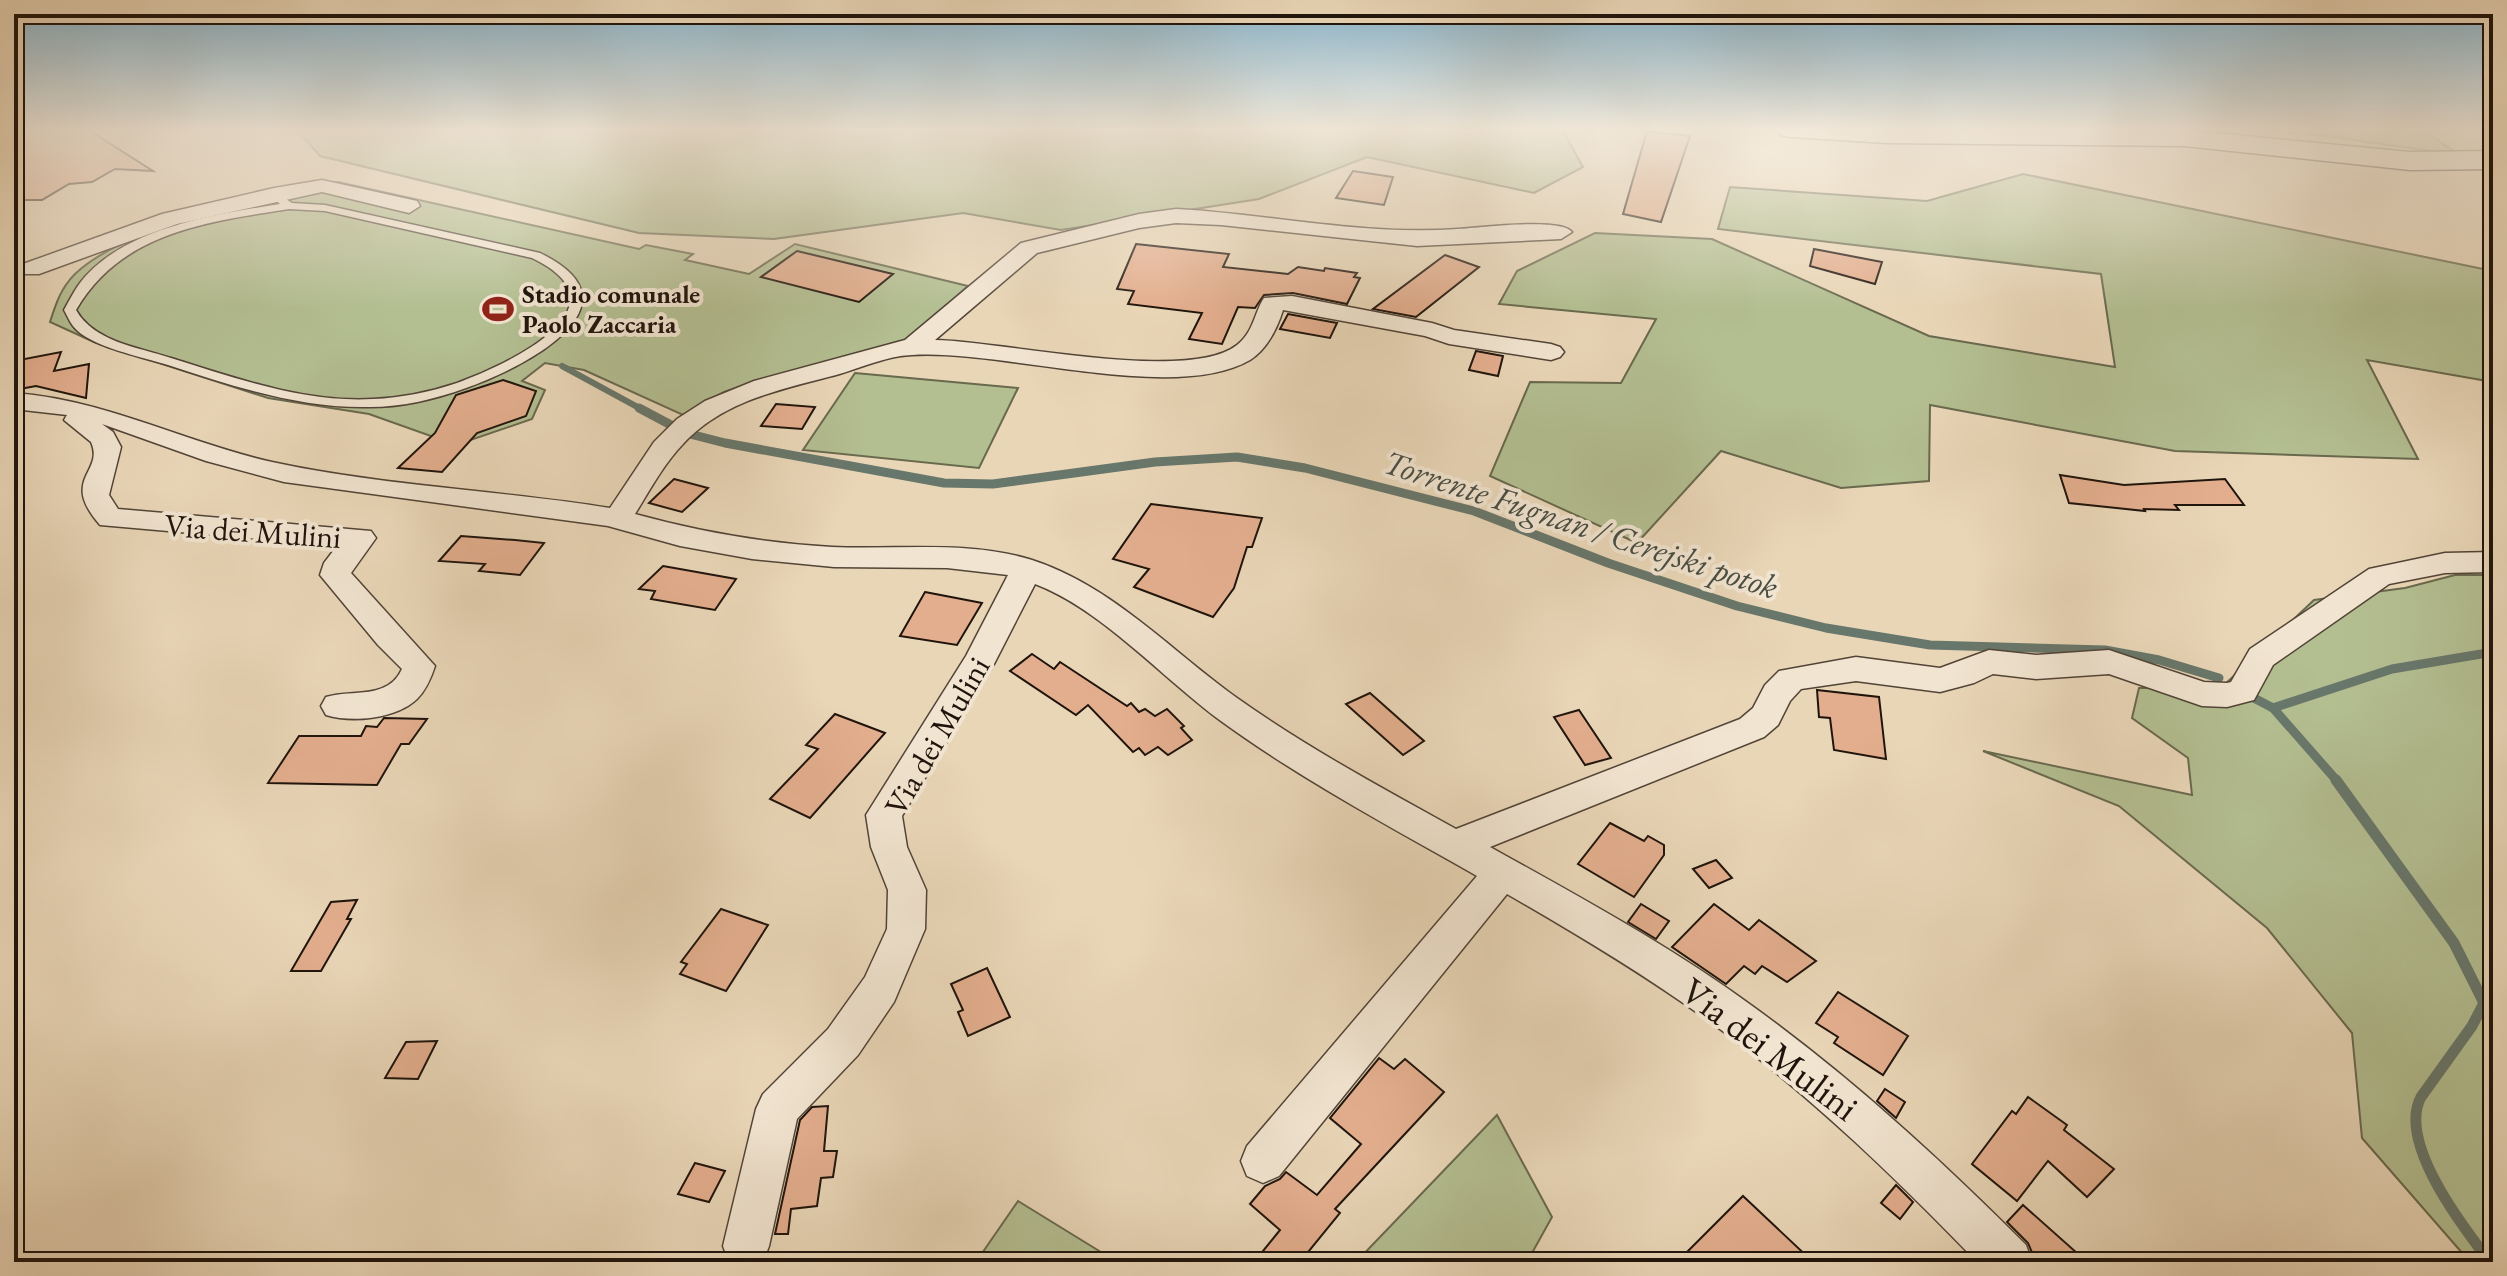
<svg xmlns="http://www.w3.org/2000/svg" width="2507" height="1276" font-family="'EB Garamond',serif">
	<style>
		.green { fill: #b3be91; stroke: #69694e; stroke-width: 2 }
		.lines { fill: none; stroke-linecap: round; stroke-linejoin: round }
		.stream-far2 { stroke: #68776b; stroke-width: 6 }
		.stream-far1 { stroke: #68776b; stroke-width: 9 }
		.stream { stroke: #68776b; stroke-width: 11 }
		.building { fill: #e3ae8e; stroke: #1f140c; stroke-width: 2 }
		.lane-casing { stroke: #524437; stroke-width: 3 }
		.street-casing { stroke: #524437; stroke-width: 3 }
		.secondary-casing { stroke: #1f140c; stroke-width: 3 }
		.lane { fill: #f1e4d0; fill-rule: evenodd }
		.street { fill: #f1e4d0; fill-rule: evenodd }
		.secondary { fill: #f1e4d0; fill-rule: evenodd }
		.labels { text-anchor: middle; stroke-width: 8; stroke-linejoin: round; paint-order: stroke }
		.far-poi-label { font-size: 26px; font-weight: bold; fill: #1f140c; stroke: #f1e4d0; text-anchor: start }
		.street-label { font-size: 32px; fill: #1f140c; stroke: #f1e4d0 }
		.water-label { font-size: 34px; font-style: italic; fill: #494e43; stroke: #f1e4d0 }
		.near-street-label { font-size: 38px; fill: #1f140c; stroke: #f1e4d0 }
	</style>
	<rect width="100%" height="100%" fill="#e9d6b7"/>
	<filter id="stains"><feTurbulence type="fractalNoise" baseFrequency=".0025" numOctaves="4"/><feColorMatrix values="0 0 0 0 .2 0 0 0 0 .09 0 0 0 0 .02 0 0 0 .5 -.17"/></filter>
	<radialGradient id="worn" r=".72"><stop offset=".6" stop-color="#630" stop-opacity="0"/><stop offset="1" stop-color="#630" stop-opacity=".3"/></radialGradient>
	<g class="green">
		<path d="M296 129H1562L1583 167 1534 193 1367 157 1259 199 1061 230 963 213 774 239 639 233 320 156Z"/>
		<path d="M2235 129H2422L2459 155 2318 135Z"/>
		<path d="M2023 174 2493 271V382L2367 360 2418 459 2175 451 1930 405 1929 481 1841 488 1721 451 1637 543 1490 476 1530 382 1621 383 1656 319 1499 304 1517 271 1595 233 1712 239 1929 336 2115 367 2101 274 1718 229 1730 187 1927 201Z"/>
		<path d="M338 182 639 249 646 245 693 254 685 260 749 274 795 244 968 286 905 342 760 380 724 392 683 415 584 370 545 363 522 381 545 390 532 419 456 445 369 414 268 398 94 342 50 322C56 303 61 288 75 274 124 227 271 191 338 182Z"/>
		<path d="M855 373 1018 388 979 468 803 450Z"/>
		<path d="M2455 575H2493V1262H2470L2362 1138 2352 1033 2267 928 2119 806 1983 751 2192 795 2188 758 2132 718 2139 688H2221L2314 600 2405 588Z"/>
		<path d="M1497 1115 1552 1217 1527 1262H1356Z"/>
		<path d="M1018 1201 1117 1262H976Z"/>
	</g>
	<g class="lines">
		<path class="stream-far2" d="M562 366 643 410"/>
		<g class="stream-far1">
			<path d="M639 408 686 433 725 443 944 483 993 484 1155 462 1237 457 1305 468 1474 511 1608 563 1737 606 1826 628 1930 645 2105 650 2159 660 2219 678"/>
			<path d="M2250 696 2273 708 2392 669 2493 652"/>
			<path d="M2273 708 2338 782"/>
		</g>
		<path class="stream" d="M2336 780 2454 943 2484 1003 2472 1026 2421 1097C2397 1142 2463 1227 2490 1262"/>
	</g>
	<g class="building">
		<path d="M14 129H87L153 171 115 169 92 182 69 184 42 200H14Z"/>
		<path d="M1647 131 1690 136 1661 222 1623 214Z"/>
		<path d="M1353 171 1393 177 1384 205 1336 198Z"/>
		<path d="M1136 244 1229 254 1223 267 1288 274 1298 267 1324 271 1325 268 1357 273 1354 277 1360 278 1347 304 1293 293 1264 295 1255 308 1238 307 1222 344 1189 339 1202 313 1128 304 1134 291 1117 289Z"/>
		<path d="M1814 249 1882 262 1875 284 1810 266Z"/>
		<path d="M797 251 893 274 859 302 761 277Z"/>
		<path d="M1445 255 1479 267 1416 317 1373 309Z"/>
		<path d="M1288 314 1337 323 1330 338 1280 329Z"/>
		<path d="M1476 351 1503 356 1498 376 1469 370Z"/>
		<path d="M61 352 54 371 89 364 86 398 36 386 14 390V361Z"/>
		<path d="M503 380 536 391 526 416 477 433 442 472 398 468 435 433 456 395Z"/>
		<path d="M776 404 815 407 802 429 761 426Z"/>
		<path d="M2060 475 2124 485 2225 479 2244 505H2175L2179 510 2144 509 2145 511 2069 503Z"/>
		<path d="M674 479 708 488 682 512 649 503Z"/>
		<path d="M1151 504 1262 518 1252 547H1247L1234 588 1213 617 1134 587 1149 569 1113 559Z"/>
		<path d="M461 536 515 540 544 543 520 575 479 571 485 564 439 561Z"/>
		<path d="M663 566 736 579 715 610 651 599 655 591 639 589Z"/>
		<path d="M925 592 982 603 957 645 900 636Z"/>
		<path d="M1032 654 1054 669 1060 662 1127 706 1131 703 1139 712 1145 709 1155 716 1167 709 1184 726 1181 728 1192 740 1168 755 1158 747 1145 755 1139 748 1133 752 1088 705 1076 715 1010 671Z"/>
		<path d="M1817 690 1879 697 1886 759 1834 750 1830 718 1819 717Z"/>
		<path d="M1370 693 1424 741 1403 755 1346 704Z"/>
		<path d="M1579 710 1611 758 1585 765 1554 717Z"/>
		<path d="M835 714 885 733 810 818 770 799 818 749 806 745Z"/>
		<path d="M384 718 427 719 409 744H401L377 785 268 783 299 736H361L366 726 377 727Z"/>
		<path d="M1610 823 1644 841 1648 836 1664 845V855L1634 897 1578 864Z"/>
		<path d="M1716 860 1732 878 1709 888 1693 869Z"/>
		<path d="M357 900 347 919H351L321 971H291L331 902Z"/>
		<path d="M1641 904 1669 921 1656 939 1628 922Z"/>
		<path d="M1714 904 1749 930 1759 920 1816 961 1787 982 1762 966 1755 974 1744 966 1726 984 1672 947Z"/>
		<path d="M721 909 768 925 726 991 680 974 687 964 681 962Z"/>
		<path d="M987 968 1010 1017 968 1036 958 1012 963 1010 951 984Z"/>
		<path d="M1838 992 1908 1036 1883 1075 1834 1043 1838 1037 1816 1023Z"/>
		<path d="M437 1041 418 1079 385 1078 406 1042Z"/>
		<path d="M1379 1058 1394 1069 1405 1059 1444 1092 1335 1209 1340 1213 1300 1262H1254L1280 1230 1250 1204 1265 1186 1280 1179 1286 1172 1317 1195 1361 1144 1330 1118Z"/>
		<path d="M1885 1089 1905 1102 1896 1118 1877 1101Z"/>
		<path d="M2028 1097 2067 1125 2064 1130 2114 1169 2087 1197 2048 1161 2017 1201 1972 1164 2012 1111 2016 1114Z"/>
		<path d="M828 1106 824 1151H837L833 1177 821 1178 817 1206 791 1209 788 1234H775L800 1120 812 1107Z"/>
		<path d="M695 1163 725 1171 709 1202 678 1194Z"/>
		<path d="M1896 1185 1913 1202 1900 1219 1881 1203Z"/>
		<path d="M1743 1196 1813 1262H1677Z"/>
		<path d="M2023 1205 2087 1262H2041L2033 1255 2028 1243 2007 1222Z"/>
	</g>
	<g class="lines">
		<defs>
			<path id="lane" d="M274 191 292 203 325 205 540 253C648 305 521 369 466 388 436 399 402 407 370 407 302 409 232 386 168 365 143 357 89 347 73 326 69 321 67 315 64 310 69 301 74 291 80 283 122 228 216 214 280 204L269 194ZM289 209 325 211 532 258C634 307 506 365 457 383 430 392 401 398 373 399 305 403 235 378 171 358 138 347 94 342 76 310 121 232 207 222 289 209Z"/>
			<g id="street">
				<path d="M322 180 417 201 420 206 409 213 322 192 177 224 39 274H23L19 269 23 264 162 214 274 188Z"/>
				<path d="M1176 209C1270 214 1364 236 1458 229 1479 228 1561 217 1572 232L1561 239 1417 246 1221 225 1176 223 1139 228 1037 253 935 340C1003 341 1187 384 1237 345 1254 332 1254 313 1264 298L1292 296 1432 323 1454 330 1551 344 1560 347 1564 352 1560 357 1551 360 1449 344 1425 336 1283 310C1277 329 1267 349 1250 360 1174 404 1002 349 912 355 886 356 861 368 836 375 782 389 722 401 683 444 663 465 650 490 635 514 700 532 765 543 832 547 898 550 968 540 1032 560 1112 586 1170 650 1237 698 1306 747 1382 788 1456 829L1740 719 1753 708 1765 685 1779 671 1856 657 1940 668 1989 650 2036 655 2109 650 2204 682 2227 683 2231 682 2250 649 2369 569 2445 553 2493 552V572L2445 573 2389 584 2273 665 2254 700 2227 707 2202 706 2109 674 2036 679 1993 674 1974 683 1940 692 1856 681 1801 689 1790 701 1778 725 1764 737 1490 847C1580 897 1672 947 1755 1008 1853 1079 1941 1160 2026 1245L2032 1262H1977C1898 1180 1815 1100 1724 1032 1655 981 1582 937 1507 894L1279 1176 1263 1183 1247 1176 1241 1161 1247 1146 1477 876C1391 827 1302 780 1221 721 1162 678 1103 610 1035 584L994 664 902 816 907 847 926 890 925 929 894 1002 858 1055 797 1119 769 1246 763 1262H729L723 1246 756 1109 763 1094 828 1029 865 977 887 929 888 890 871 847 866 815 966 656 1008 575 947 568 834 567 752 559 680 546 608 526 284 482 206 461 102 424 113 432 121 447 109 495 118 509 371 531 376 538 351 573 435 666C431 678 426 690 417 699 396 719 352 723 326 715L321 706 326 697C353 689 388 700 402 669L378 645 320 575 324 563 337 546 100 525C59 478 105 473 91 442L64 420 67 415 14 409V393C107 400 183 442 272 462 383 486 498 490 610 508L654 442 677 419 705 401 754 381 905 340 1021 243 1139 214Z"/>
			</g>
			<path id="secondary" d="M1777 129 2184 130 2410 152 2493 151V169L2410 170 2184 146 1887 143 1791 137 1781 135Z"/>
		</defs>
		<use href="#lane" class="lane-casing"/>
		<use href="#street" class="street-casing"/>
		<use href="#secondary" class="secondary-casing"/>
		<use href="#lane" class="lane"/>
		<use href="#street" class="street"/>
		<use href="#secondary" class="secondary"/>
	</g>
	<linearGradient id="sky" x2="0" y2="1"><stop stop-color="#88b6cf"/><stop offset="0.42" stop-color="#f5eddf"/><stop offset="1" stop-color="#f5eddf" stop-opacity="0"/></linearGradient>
	<rect width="2507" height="308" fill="url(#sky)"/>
	<defs>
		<symbol id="stadium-bare" viewBox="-9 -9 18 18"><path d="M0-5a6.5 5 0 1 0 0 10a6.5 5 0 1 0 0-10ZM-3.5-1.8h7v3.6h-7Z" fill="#8f2418" stroke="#f1e4d0" stroke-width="2.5" paint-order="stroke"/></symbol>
	</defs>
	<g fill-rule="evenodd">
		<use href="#stadium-bare" x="476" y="287" width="44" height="44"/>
	</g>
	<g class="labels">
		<g class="far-poi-label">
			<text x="522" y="303">Stadio comunale<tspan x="522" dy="30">Paolo Zaccaria</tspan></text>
		</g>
		<g class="street-label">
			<text transform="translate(253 531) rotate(4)" y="11">Via dei Mulini</text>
			<text transform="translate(937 736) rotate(-60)" y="11">Via dei Mulini</text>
		</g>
		<g class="water-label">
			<text transform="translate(1581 524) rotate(18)" y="12">Torrente Fugnan / Cerejski potok</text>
		</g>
		<g class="near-street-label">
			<text transform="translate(1770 1049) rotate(37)" y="13">Via dei Mulini</text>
		</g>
	</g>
	<rect width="2507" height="1276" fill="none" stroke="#e9d6b7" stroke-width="48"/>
	<rect x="16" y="16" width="2475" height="1244" fill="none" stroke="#1f140c" stroke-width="4"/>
	<rect x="24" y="24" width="2459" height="1228" fill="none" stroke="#1f140c" stroke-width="2"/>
	<rect width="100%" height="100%" filter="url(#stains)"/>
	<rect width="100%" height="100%" fill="url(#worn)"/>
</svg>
